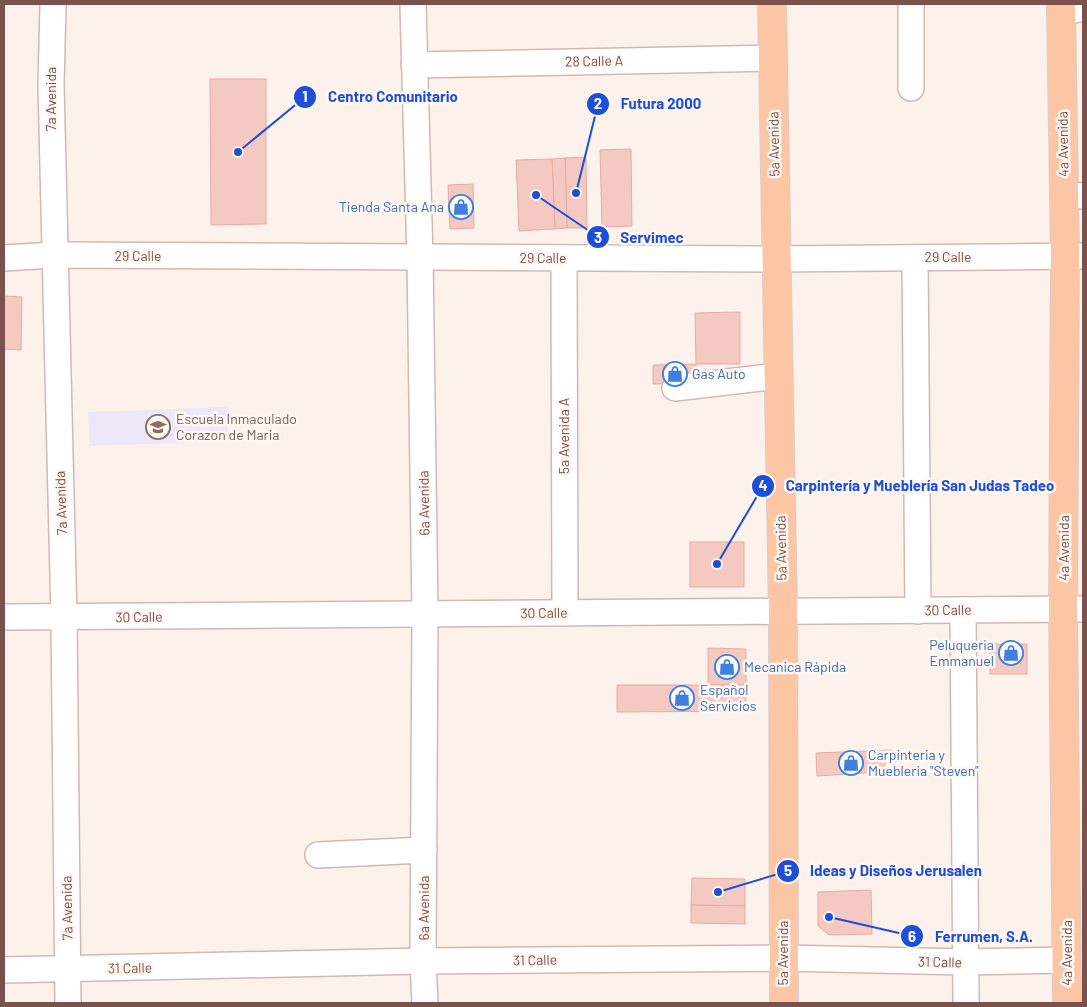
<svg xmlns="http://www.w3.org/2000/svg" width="1087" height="1007" font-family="Barlow,sans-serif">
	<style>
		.education { fill: #eee7fa }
		.building { fill: #f4c9c1; stroke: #e7aba1 }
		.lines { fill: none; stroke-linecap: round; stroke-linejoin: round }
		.minor-casing { stroke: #d3b8b2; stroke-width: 28 }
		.major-casing { stroke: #dacecd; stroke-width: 30 }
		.minor { stroke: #fff; stroke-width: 25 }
		.major { stroke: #fcc5a3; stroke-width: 28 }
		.labels { text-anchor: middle; stroke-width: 5; stroke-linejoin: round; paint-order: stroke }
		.street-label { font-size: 14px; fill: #7a514c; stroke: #fff7f2 }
		.shop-label { font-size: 14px; fill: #366cbe; stroke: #fff7f2; text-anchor: start }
		.education-label { font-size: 14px; fill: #785e54; stroke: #fff7f2; text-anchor: start }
		.leader { fill: none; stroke: #1d4ed8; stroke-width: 2 }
		.callout-dot { fill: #1d4ed8; stroke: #fff7f2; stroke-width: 2 }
		.mark-label { font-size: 15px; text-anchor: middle; font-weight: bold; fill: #fff }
		.callout-label { font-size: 15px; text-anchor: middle; font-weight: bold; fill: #1d4ed8; stroke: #fff7f2; stroke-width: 5; stroke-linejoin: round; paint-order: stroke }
	</style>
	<rect width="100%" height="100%" fill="#fdf2eb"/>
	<path class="education" d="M227 407 228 441 89 446 88 412Z"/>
	<g class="building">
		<path d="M210 79H266V224L211 225Z"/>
		<path d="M631 149 632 226 602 227 600 150Z"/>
		<path d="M586 157 587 228H567L565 158Z"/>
		<path d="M565 158 567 228 555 229 552 159Z"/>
		<path d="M552 159 555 229 519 231 516 160Z"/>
		<path d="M473 184 474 228 450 229 448 185Z"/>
		<path d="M4 296 22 297 21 350 4 349Z"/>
		<path d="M740 312V364H696L695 313Z"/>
		<path d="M696 364V383L653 384V365Z"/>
		<rect x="690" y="542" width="54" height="45"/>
		<rect x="990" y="644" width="37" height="30"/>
		<path d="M708 648 746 649V685H708Z"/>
		<path d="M617 685H746V711L617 712Z"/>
		<path d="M892 750 881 772 817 776 816 753Z"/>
		<path d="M692 878 745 879V906L691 905Z"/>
		<path d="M871 890 872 934 829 935 818 926V892Z"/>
		<path d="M691 905 745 906V924L691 923Z"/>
	</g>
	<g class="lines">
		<defs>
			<g id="minor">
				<path d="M53 4 51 85 64 618 68 1003"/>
				<path d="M413 4 420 258 425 614 423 961 425 1003"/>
				<path d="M911 4V88"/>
				<path d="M1062 13 1083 8"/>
				<path d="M414 65 773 58"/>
				<path d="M1064 195 1083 196"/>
				<path d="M4 258 54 255 776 259 1083 256"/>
				<path d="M564 258 565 613"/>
				<path d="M915 258 918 611"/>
				<path d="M675 388 778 376"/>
				<path d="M963 610 966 1003"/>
				<path d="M4 617 1083 609"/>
				<path d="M318 855 424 850"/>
				<path d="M4 970 423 961 783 958 966 962 1067 960"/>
			</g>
			<g id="major">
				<path d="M772 4 783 612 784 1003"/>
				<path d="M1061 4 1065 256 1063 609 1067 1003"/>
			</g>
		</defs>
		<use href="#minor" class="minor-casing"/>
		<use href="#major" class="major-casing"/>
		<use href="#minor" class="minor"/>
		<use href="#major" class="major"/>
	</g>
	<defs>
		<symbol id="shop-ring" viewBox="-11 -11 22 22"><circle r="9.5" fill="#fff7f2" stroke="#3f7fe0" stroke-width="1.5"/><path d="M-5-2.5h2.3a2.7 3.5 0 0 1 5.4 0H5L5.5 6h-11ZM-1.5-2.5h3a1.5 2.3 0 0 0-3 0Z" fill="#3f7fe0"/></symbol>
		<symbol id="school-ring" viewBox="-11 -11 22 22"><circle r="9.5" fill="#fff7f2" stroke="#8d6e63" stroke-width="1.5"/><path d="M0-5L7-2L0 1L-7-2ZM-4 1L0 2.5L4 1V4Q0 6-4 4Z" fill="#8d6e63"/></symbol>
	</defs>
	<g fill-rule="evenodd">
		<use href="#shop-ring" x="447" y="193" width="28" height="28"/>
		<use href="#shop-ring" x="661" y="360" width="28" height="28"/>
		<use href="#school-ring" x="144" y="413" width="28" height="28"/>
		<use href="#shop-ring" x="997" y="639" width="28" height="28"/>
		<use href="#shop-ring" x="713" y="653" width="28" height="28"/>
		<use href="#shop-ring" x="668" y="684" width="28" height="28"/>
		<use href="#shop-ring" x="837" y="749" width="28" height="28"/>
	</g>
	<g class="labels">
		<g class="street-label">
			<text transform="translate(594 61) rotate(-1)" y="5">28 Calle A</text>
			<text transform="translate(51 99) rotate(-90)" y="5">7a Avenida</text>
			<text transform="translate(774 144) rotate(-91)" y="5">5a Avenida</text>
			<text transform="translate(1063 144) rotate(-91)" y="5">4a Avenida</text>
			<text x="138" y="261">29 Calle</text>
			<text x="948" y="262">29 Calle</text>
			<text x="543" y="263">29 Calle</text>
			<text transform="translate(564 436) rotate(-90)" y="5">5a Avenida A</text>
			<text transform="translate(61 503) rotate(-92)" y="5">7a Avenida</text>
			<text transform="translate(424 503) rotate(-91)" y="5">6a Avenida</text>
			<text transform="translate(781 548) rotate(-91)" y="5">5a Avenida</text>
			<text transform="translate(1064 548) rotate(-90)" y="5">4a Avenida</text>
			<text transform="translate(948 610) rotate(-1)" y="5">30 Calle</text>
			<text transform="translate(544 613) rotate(-1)" y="5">30 Calle</text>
			<text transform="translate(139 617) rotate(-1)" y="5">30 Calle</text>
			<text transform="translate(67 908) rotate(-91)" y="5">7a Avenida</text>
			<text transform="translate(424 908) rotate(-90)" y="5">6a Avenida</text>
			<text transform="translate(783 953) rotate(-90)" y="5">5a Avenida</text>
			<text transform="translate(1067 953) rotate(-90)" y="5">4a Avenida</text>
			<text transform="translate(535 960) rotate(-1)" y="5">31 Calle</text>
			<text transform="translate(940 962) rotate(1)" y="5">31 Calle</text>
			<text transform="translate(130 968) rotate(-1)" y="5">31 Calle</text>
		</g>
		<g class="shop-label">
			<text x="444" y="212" text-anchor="end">Tienda Santa Ana</text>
			<text x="692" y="379">Gas Auto</text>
			<text x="994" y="650" text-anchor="end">Peluqueria<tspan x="994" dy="16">Emmanuel</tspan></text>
			<text x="744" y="672">Mecanica Rápida</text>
			<text x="700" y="695">Español<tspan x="700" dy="16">Servicios</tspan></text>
			<text x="868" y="760">Carpinteria y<tspan x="868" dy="16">Muebleria "Steven"</tspan></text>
		</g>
		<g class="education-label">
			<text x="176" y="424">Escuela Inmaculado<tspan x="176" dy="16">Corazon de Maria</tspan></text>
		</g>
	</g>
	<path class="leader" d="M238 152L305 97M576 193L598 104M536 195L598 237M717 564L763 486M718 892L788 871M829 917L912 936"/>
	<g class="callout-dot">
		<circle cx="238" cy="152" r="5"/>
		<circle cx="576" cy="193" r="5"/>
		<circle cx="536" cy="195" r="5"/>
		<circle cx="717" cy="564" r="5"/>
		<circle cx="718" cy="892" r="5"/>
		<circle cx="829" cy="917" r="5"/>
		<circle cx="305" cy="97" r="12"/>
		<circle cx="598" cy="104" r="12"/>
		<circle cx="598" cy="237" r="12"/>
		<circle cx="763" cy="486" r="12"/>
		<circle cx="788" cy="871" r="12"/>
		<circle cx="912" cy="936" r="12"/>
	</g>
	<g class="mark-label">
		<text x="305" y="102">1</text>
		<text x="598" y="109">2</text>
		<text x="598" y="243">3</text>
		<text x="763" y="491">4</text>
		<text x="788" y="876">5</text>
		<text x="912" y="942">6</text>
	</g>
	<g class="callout-label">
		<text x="393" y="102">Centro Comunitario</text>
		<text x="661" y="109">Futura 2000</text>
		<text x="652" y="243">Servimec</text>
		<text x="920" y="491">Carpintería y Mueblería San Judas Tadeo</text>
		<text x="896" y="876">Ideas y Diseños Jerusalen</text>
		<text x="984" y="942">Ferrumen, S.A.</text>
	</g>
	<rect width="1087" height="1007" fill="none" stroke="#7a514c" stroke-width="10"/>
</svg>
